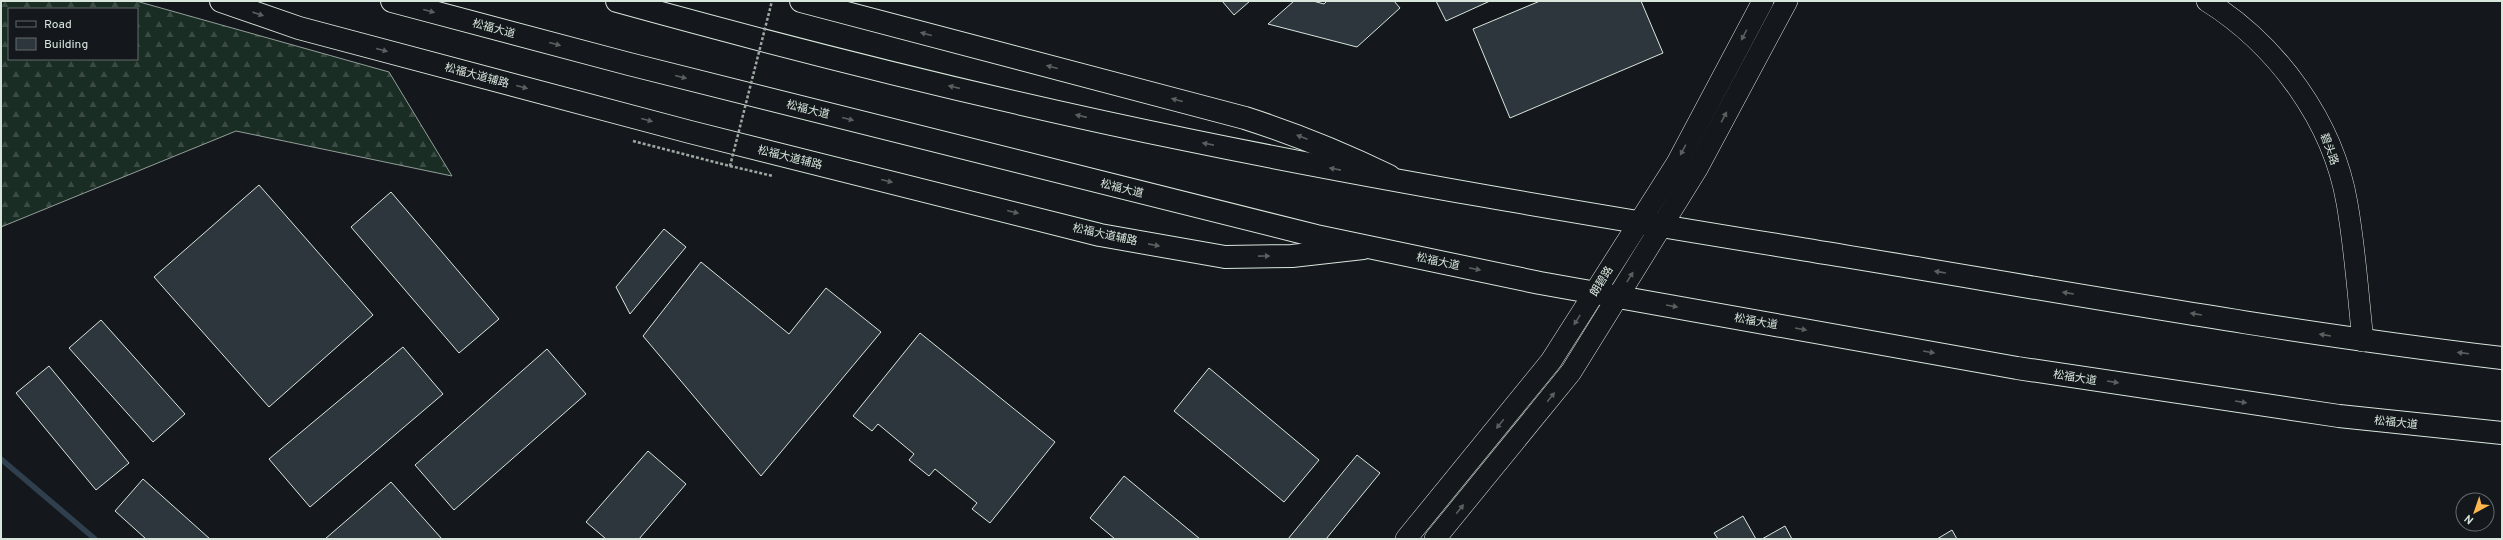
<svg xmlns="http://www.w3.org/2000/svg" width="2503" height="540" font-family="Overpass,'Noto Sans SC',sans-serif">
	<style>
		.forest { fill: url(#forest-firs); stroke: #939e99; fill-rule: evenodd }
		.lines { fill: none; stroke-linecap: round; stroke-linejoin: round }
		.stream { stroke: #2f3f4d; stroke-width: 5.5 }
		.building { fill: #2c363c; stroke: #d8e6dc }
		.tertiary-casing { stroke: #d8e6dc; stroke-width: 22 }
		.secondary-casing { stroke: #d8e6dc; stroke-width: 24 }
		.primary-casing { stroke: #d8e6dc; stroke-width: 24 }
		.path { stroke: #9da8a2; stroke-width: 2.5; stroke-dasharray: 3 2; stroke-linecap: butt }
		.tertiary { stroke: #14181c; stroke-width: 21 }
		.secondary { stroke: #14181c; stroke-width: 22 }
		.primary { stroke: #14181c; stroke-width: 22 }
		.path-bridge { stroke: #9da8a2; stroke-width: 2.5; stroke-dasharray: 3 2; stroke-linecap: butt }
		.oneway { fill: #59605f }
		.labels { text-anchor: middle; stroke-width: 3; stroke-linejoin: round; paint-order: stroke }
		.street-label { font-size: 11px; fill: #d8e6dc; stroke: #14181c }
	</style>
	<defs>
		<pattern id="forest-firs" width="22" height="20" patternUnits="userSpaceOnUse"><rect width="22" height="20" fill="#1a2d24"/><path d="M5 1l3.5 6h-7zM16 11l3.5 6h-7z" fill="#3b4b43"/></pattern>
	</defs>
	<rect width="100%" height="100%" fill="#14181c"/>
	<path class="forest" d="M1 1H136L389 72 452 176 236 131 1 227ZM9 9H137V59H9Z"/>
	<g class="lines">
		<path class="stream" d="M1 459 95 539"/>
	</g>
	<g class="building">
		<path d="M1222 1H1250L1234 15Z"/>
		<path d="M1294 1H1313L1324 4 1327 1H1394L1400 8 1357 47 1268 24Z"/>
		<path d="M1436 1H1490L1446 21Z"/>
		<path d="M1540 1H1641L1663 53 1510 118 1473 29Z"/>
		<path d="M259 185 373 315 269 407 154 277Z"/>
		<path d="M391 192 499 319 459 353 351 227Z"/>
		<path d="M664 229 686 247 630 314 616 287Z"/>
		<path d="M701 262 789 334 826 288 881 332 761 476 643 336Z"/>
		<path d="M101 320 185 414 153 442 69 348Z"/>
		<path d="M920 333 1055 442 990 523 972 509 977 503 935 469 929 476 909 460 914 454 878 424 872 431 853 416Z"/>
		<path d="M403 347 443 394 310 507 269 459Z"/>
		<path d="M547 349 586 394 454 510 415 465Z"/>
		<path d="M49 366 129 463 96 490 16 393Z"/>
		<path d="M1209 368 1319 460 1284 502 1174 411Z"/>
		<path d="M648 451 686 484 639 539H606L586 522Z"/>
		<path d="M1357 455 1380 473 1326 539H1288Z"/>
		<path d="M1124 476 1200 539H1115L1090 518Z"/>
		<path d="M143 479 210 539H146L115 511Z"/>
		<path d="M391 482 442 539H325Z"/>
		<path d="M1743 516 1756 539H1718L1714 533Z"/>
		<path d="M1785 526 1792 539H1762Z"/>
		<path d="M1952 530 1957 539H1937Z"/>
	</g>
	<g class="lines">
		<defs>
			<g id="tertiary">
				<path d="M2207 1C2277 45 2333 121 2347 203 2355 248 2358 295 2363 341"/>
				<path d="M1406 539 1551 361 1677 163 1763 1"/>
				<path d="M1435 539 1571 372 1697 169 1787 1"/>
			</g>
			<g id="secondary">
				<path d="M221 1 299 28 690 132 1100 235 1225 257 1292 256 1363 248"/>
				<path d="M801 1 1245 118C1295 134 1342 153 1389 176"/>
			</g>
			<g id="primary">
				<path d="M392 1 629 64 1316 236 1540 283 2017 368 2339 416 2502 433"/>
				<path d="M617 1C805 53 997 101 1188 140 1406 185 1625 220 1844 256 2063 292 2282 332 2502 358"/>
			</g>
		</defs>
		<use href="#tertiary" class="tertiary-casing"/>
		<use href="#secondary" class="secondary-casing"/>
		<use href="#primary" class="primary-casing"/>
		<path class="path" d="M730 166 773 176"/>
		<use href="#tertiary" class="tertiary"/>
		<use href="#secondary" class="secondary"/>
		<use href="#primary" class="primary"/>
		<path class="path-bridge" d="M633 141 730 166 772 1"/>
	</g>
	<defs><path id="oneway-solid" d="M-6-.8H1V-3.2L6.5 0L1 3.2V.8H-6Z"/></defs>
	<g class="oneway">
		<use href="#oneway-solid" transform="translate(429 11) rotate(15)"/>
		<use href="#oneway-solid" transform="translate(258 14) rotate(19)"/>
		<use href="#oneway-solid" transform="translate(926 34) rotate(-165)"/>
		<use href="#oneway-solid" transform="translate(1744 35) rotate(118)"/>
		<use href="#oneway-solid" transform="translate(555 44) rotate(15)"/>
		<use href="#oneway-solid" transform="translate(382 50) rotate(15)"/>
		<use href="#oneway-solid" transform="translate(1052 67) rotate(-165)"/>
		<use href="#oneway-solid" transform="translate(681 77) rotate(14)"/>
		<use href="#oneway-solid" transform="translate(522 87) rotate(15)"/>
		<use href="#oneway-solid" transform="translate(954 87) rotate(-167)"/>
		<use href="#oneway-solid" transform="translate(1177 100) rotate(-165)"/>
		<use href="#oneway-solid" transform="translate(1081 116) rotate(-167)"/>
		<use href="#oneway-solid" transform="translate(1724 117) rotate(-62)"/>
		<use href="#oneway-solid" transform="translate(848 119) rotate(14)"/>
		<use href="#oneway-solid" transform="translate(647 120) rotate(15)"/>
		<use href="#oneway-solid" transform="translate(1302 137) rotate(-159)"/>
		<use href="#oneway-solid" transform="translate(1208 144) rotate(-169)"/>
		<use href="#oneway-solid" transform="translate(1683 150) rotate(118)"/>
		<use href="#oneway-solid" transform="translate(1335 169) rotate(-169)"/>
		<use href="#oneway-solid" transform="translate(887 181) rotate(14)"/>
		<use href="#oneway-solid" transform="translate(1013 212) rotate(14)"/>
		<use href="#oneway-solid" transform="translate(1154 245) rotate(11)"/>
		<use href="#oneway-solid" transform="translate(1264 256) rotate(-1)"/>
		<use href="#oneway-solid" transform="translate(1475 269) rotate(12)"/>
		<use href="#oneway-solid" transform="translate(1940 272) rotate(-171)"/>
		<use href="#oneway-solid" transform="translate(1630 277) rotate(-58)"/>
		<use href="#oneway-solid" transform="translate(2068 293) rotate(-171)"/>
		<use href="#oneway-solid" transform="translate(1672 306) rotate(10)"/>
		<use href="#oneway-solid" transform="translate(2196 314) rotate(-171)"/>
		<use href="#oneway-solid" transform="translate(1577 320) rotate(122)"/>
		<use href="#oneway-solid" transform="translate(1801 329) rotate(10)"/>
		<use href="#oneway-solid" transform="translate(2325 335) rotate(-171)"/>
		<use href="#oneway-solid" transform="translate(1929 352) rotate(10)"/>
		<use href="#oneway-solid" transform="translate(2463 353) rotate(-173)"/>
		<use href="#oneway-solid" transform="translate(2113 382) rotate(9)"/>
		<use href="#oneway-solid" transform="translate(1551 397) rotate(-51)"/>
		<use href="#oneway-solid" transform="translate(2241 402) rotate(9)"/>
		<use href="#oneway-solid" transform="translate(1500 424) rotate(129)"/>
		<use href="#oneway-solid" transform="translate(1460 509) rotate(-51)"/>
	</g>
	<g class="labels">
		<g class="street-label">
			<text transform="translate(494 28) rotate(15)" y="4">松福大道</text>
			<text transform="translate(477 75) rotate(15)" y="4">松福大道辅路</text>
			<text transform="translate(808 109) rotate(14)" y="4">松福大道</text>
			<text transform="translate(2330 149) rotate(70)" y="4">碧头路</text>
			<text transform="translate(790 157) rotate(14)" y="4">松福大道辅路</text>
			<text transform="translate(1122 188) rotate(14)" y="4">松福大道</text>
			<text transform="translate(1105 234) rotate(12)" y="4">松福大道辅路</text>
			<text transform="translate(1438 261) rotate(12)" y="4">松福大道</text>
			<text transform="translate(1601 281) rotate(-58)" y="4">朗碧路</text>
			<text transform="translate(1756 321) rotate(10)" y="4">松福大道</text>
			<text transform="translate(2075 377) rotate(9)" y="4">松福大道</text>
			<text transform="translate(2396 422) rotate(6)" y="4">松福大道</text>
		</g>
	</g>
	<rect width="2503" height="540" fill="none" stroke="#d8e6dc" stroke-width="4"/>
	<rect x="8" y="8" width="130" height="52" fill="#14181c" stroke="#626a69"/>
	<rect x="16" y="21" width="20" height="6" fill="#14181c" stroke="#626a69"/>
	<text x="44" y="28" font-size="12" fill="#d8e6dc">Road</text>
	<rect x="16" y="38" width="20" height="12" fill="#2c363c" stroke="#626a69"/>
	<text x="44" y="48" font-size="12" fill="#d8e6dc">Building</text>
	<g transform="translate(2475 512) rotate(220)"><circle r="19" fill="#14181c" stroke="#626a69"/>
	<path d="M0-3L7 15L0 10L-7 15Z" fill="#ffb74d"/>
	<text y="-6" font-size="11" font-weight="bold" text-anchor="middle" fill="#d8e6dc">N</text>
	</g>
</svg>
